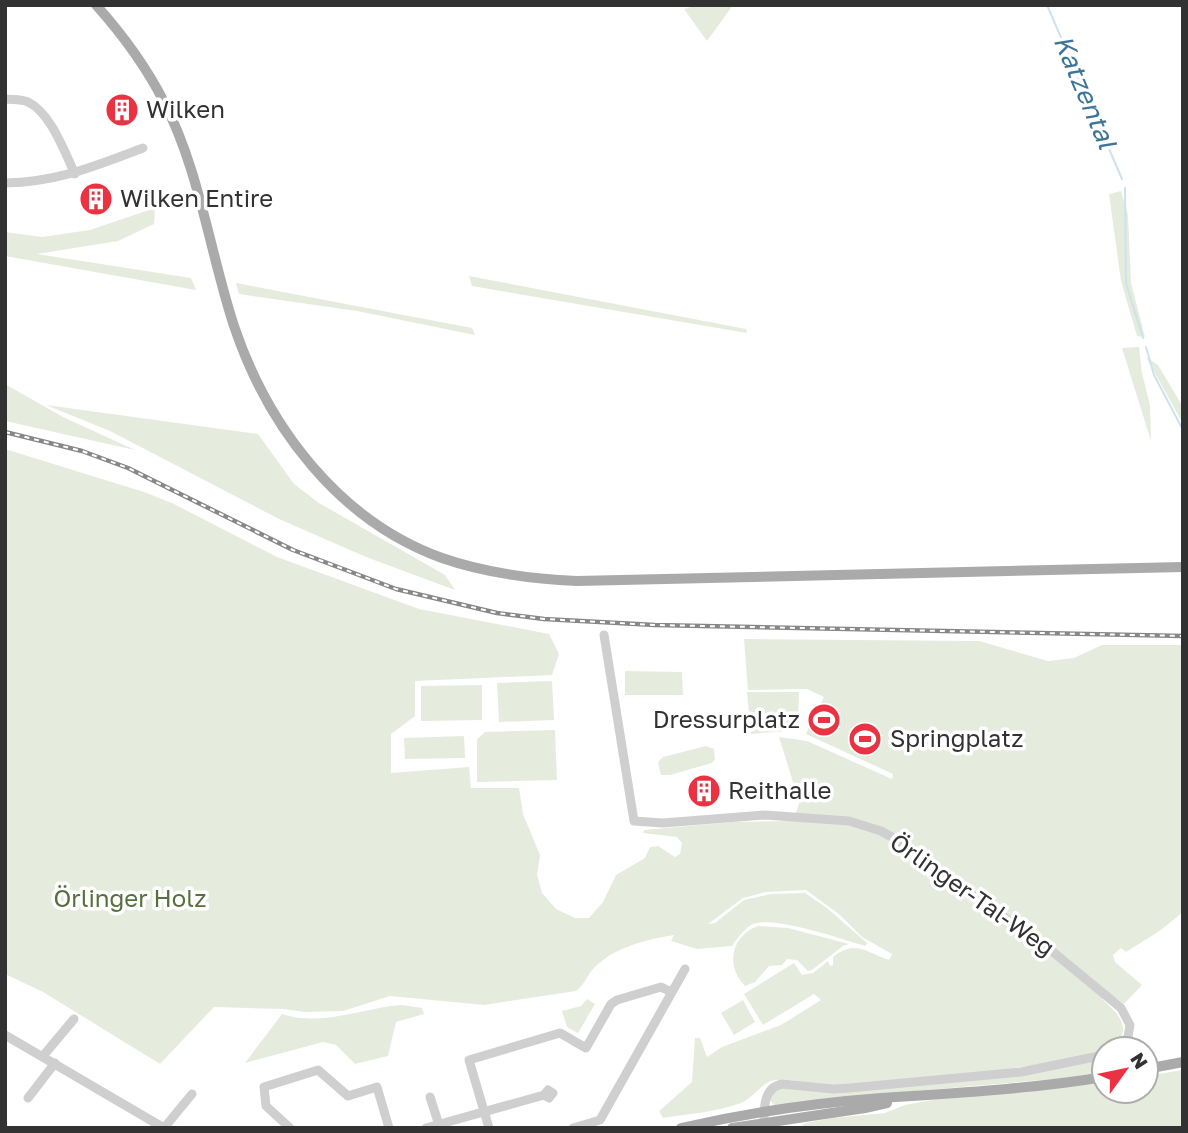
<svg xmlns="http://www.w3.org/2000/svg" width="1188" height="1133" font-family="'Golos Text',sans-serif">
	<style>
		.green { fill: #e5ecde }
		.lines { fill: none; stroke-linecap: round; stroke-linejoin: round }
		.stream { stroke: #cde2ee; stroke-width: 2 }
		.minor { stroke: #cfcfcf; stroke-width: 9 }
		.major { stroke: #aaa; stroke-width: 10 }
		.rail-casing { stroke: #878787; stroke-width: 4.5 }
		.rail { stroke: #fff; stroke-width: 2; stroke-dasharray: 5; stroke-linecap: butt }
		.labels { text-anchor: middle; stroke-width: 7; stroke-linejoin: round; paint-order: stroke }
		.poi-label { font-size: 24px; fill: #323232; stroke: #fff; text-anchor: start }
		.street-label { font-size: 24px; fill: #323232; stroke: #fff }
		.park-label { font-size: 24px; fill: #56703d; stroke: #fff }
		.water-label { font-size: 26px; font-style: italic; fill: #3c7598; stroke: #fff }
	</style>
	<rect width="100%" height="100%" fill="#fff"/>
	<g class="green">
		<path d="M698 5H733L707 41 684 9Z"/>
		<path d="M1121 191 1128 215 1131 283 1145 337 1137 336 1121 281 1109 194Z"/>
		<path d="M155 208 154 224 118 241 37 254 191 278 196 290 5 256V232L42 237 90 230Z"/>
		<path d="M469 276 746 329 747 333 472 286Z"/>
		<path d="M236 283 472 328 475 335 357 311 239 294Z"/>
		<path d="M1139 347 1142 373 1150 405 1151 441 1122 348Z"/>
		<path d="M1146 357 1158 365 1183 407V424Z"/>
		<path d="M5 384 63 417 135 450 5 421Z"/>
		<path d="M46 405 258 434 294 484 319 503 445 575 455 590 366 557 279 519 110 431Z"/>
		<path d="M5 449 144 492 172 503 277 557 419 609 549 634 559 654 552 675 415 681V716L391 734V773L469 767 471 788H519L523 814 540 855 537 875 542 893 556 909 575 918H589L603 902 616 875 645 858 650 847 658 846 675 857 680 854 682 843 677 837 643 833 644 830 732 822 793 821 801 798 797 795 779 737 807 741 892 779 893 774 806 734 824 697 807 689 748 690 744 639 979 641 1048 661 1074 658 1102 645H1183V912L1161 930 1126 952 1121 948 1113 955 1115 962 1142 985 1124 1004 1110 994 1102 999C1114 1010 1133 1026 1117 1043 1096 1064 874 1086 834 1086 814 1086 796 1078 776 1080 762 1081 754 1098 741 1103 717 1112 688 1114 663 1118L659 1111 692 1082 695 1038H700L707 1057 722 1047 781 1025 821 1000 814 994 763 1025 744 994 794 963 802 975 813 973 828 961 830 966 833 965V957C856 939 865 952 889 960L892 954 862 937 840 915 806 890 766 892 743 898 708 924 715 923 744 900 771 894 805 893 827 908 867 943 865 946C844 940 770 914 751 925 743 930 737 939 732 946L697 949 671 941 674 935C645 940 614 947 593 969 587 976 584 985 576 991L484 1005 390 996 343 1011 305 1012 283 1009 214 1007 160 1064 43 992 5 974Z"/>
		<path d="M625 671 682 672 683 695H625Z"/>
		<path d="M552 681 554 720 499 722 497 683Z"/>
		<path d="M482 685V720L421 721V686Z"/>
		<path d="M747 692H799L798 730 751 734Z"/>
		<path d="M555 730 557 780 477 782V739L485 732Z"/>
		<path d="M464 736 465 758 405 759 404 738Z"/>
		<path d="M706 746 714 749 715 759 712 763 670 775H661L658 762 663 757Z"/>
		<path d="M758 926 788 928 849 944 843 946 812 970 808 971 797 960 787 959 782 965 769 966 755 982 745 986C725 966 731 936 758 926Z"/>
		<path d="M587 999 595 1004 578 1033 567 1027 562 1011 581 1006Z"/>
		<path d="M743 1000 755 1022 734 1035 721 1013Z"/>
		<path d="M401 1005 422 1008 424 1014 396 1022 388 1056 355 1064 336 1045 323 1042 245 1063 282 1014C323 1027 361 1008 401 1005Z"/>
		<path d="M1104 1058V1072L1055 1079 903 1092 776 1108 770 1100V1095L778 1087 830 1091Z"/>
		<path d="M1183 1070V1128H799L806 1123 833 1118 885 1113 905 1105 932 1100 1103 1083 1104 1091H1146V1076Z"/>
	</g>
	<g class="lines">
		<g class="stream">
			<path d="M1047 5 1122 179"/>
			<path d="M1125 188 1126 283 1143 338"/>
			<path d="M1146 347 1154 375 1183 430"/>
		</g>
		<g class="minor">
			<path d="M5 99C13 100 21 99 28 102 51 113 65 153 75 174"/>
			<path d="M5 183C58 182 95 166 143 148"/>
			<path d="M604 635 634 821 663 823 765 815 849 821 881 831 913 849 948 878 1047 947 1121 1008 1130 1025 1128 1037 1118 1049"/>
			<path d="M5 1035 164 1128"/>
			<path d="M43 1056 74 1019"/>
			<path d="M430 1097 440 1128"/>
			<path d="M28 1098 55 1063"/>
			<path d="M164 1128 192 1094"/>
			<path d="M290 1128 266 1106 264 1087 318 1070 348 1096 377 1087 389 1128"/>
			<path d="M426 1128 544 1095 548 1090 553 1093 549 1098 544 1095"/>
			<path d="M489 1128 469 1060 560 1033 586 1048 611 1004 617 1000 661 987 671 992"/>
			<path d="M573 1128 600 1120 685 969"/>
			<path d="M764 1128C764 1111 762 1088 782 1084L833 1089 850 1088 1021 1072 1104 1055"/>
		</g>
		<g class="major">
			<path d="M96 5C122 34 145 65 163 100 199 168 210 253 234 326 268 427 339 521 442 558 485 573 532 579 577 581L1183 567"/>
			<path d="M1146 1069 1183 1062"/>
			<path d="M681 1128C746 1113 815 1103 881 1098 955 1093 1031 1089 1104 1077"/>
			<path d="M732 1128 865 1108 887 1103"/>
		</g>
		<defs>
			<path id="rail" d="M5 432 82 451 128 468 293 550 396 589 497 613 544 619 655 625 1183 636"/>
		</defs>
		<use href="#rail" class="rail-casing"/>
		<use href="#rail" class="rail"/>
	</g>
	<defs>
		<symbol id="building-disc" viewBox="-11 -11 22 22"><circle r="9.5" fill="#ea3342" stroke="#fff"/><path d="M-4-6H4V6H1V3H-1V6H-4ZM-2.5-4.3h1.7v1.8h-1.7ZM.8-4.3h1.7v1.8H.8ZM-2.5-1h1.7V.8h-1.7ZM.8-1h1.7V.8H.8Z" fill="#fff"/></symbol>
		<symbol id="stadium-disc" viewBox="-11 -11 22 22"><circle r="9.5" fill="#ea3342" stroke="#fff"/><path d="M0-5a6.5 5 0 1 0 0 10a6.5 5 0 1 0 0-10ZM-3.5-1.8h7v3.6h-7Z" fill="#fff"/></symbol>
	</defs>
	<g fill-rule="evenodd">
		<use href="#building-disc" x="103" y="91" width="38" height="38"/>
		<use href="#building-disc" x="77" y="180" width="38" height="38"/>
		<use href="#stadium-disc" x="805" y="701" width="38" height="38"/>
		<use href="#stadium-disc" x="846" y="720" width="38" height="38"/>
		<use href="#building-disc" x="685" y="772" width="38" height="38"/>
	</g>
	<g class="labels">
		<g class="poi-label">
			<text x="146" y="118">Wilken</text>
			<text x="120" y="207">Wilken Entire</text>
			<text x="800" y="728" text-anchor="end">Dressurplatz</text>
			<text x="890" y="747">Springplatz</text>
			<text x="728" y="799">Reithalle</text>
		</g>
		<g class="street-label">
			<text transform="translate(972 895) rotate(35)" y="8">Örlinger-Tal-Weg</text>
		</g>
		<g class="park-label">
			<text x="130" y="907">Örlinger Holz</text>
		</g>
		<g class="water-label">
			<text transform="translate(1085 92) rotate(67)" y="9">Katzental</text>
		</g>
	</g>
	<rect width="1188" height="1133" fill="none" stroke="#323232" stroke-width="14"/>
	<g transform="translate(1125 1070) rotate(57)"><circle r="33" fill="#ffffff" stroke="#adadad" stroke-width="2"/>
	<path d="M0-5L12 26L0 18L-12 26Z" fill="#ea3342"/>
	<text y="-10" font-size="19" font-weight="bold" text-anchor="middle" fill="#323232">N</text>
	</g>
</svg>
